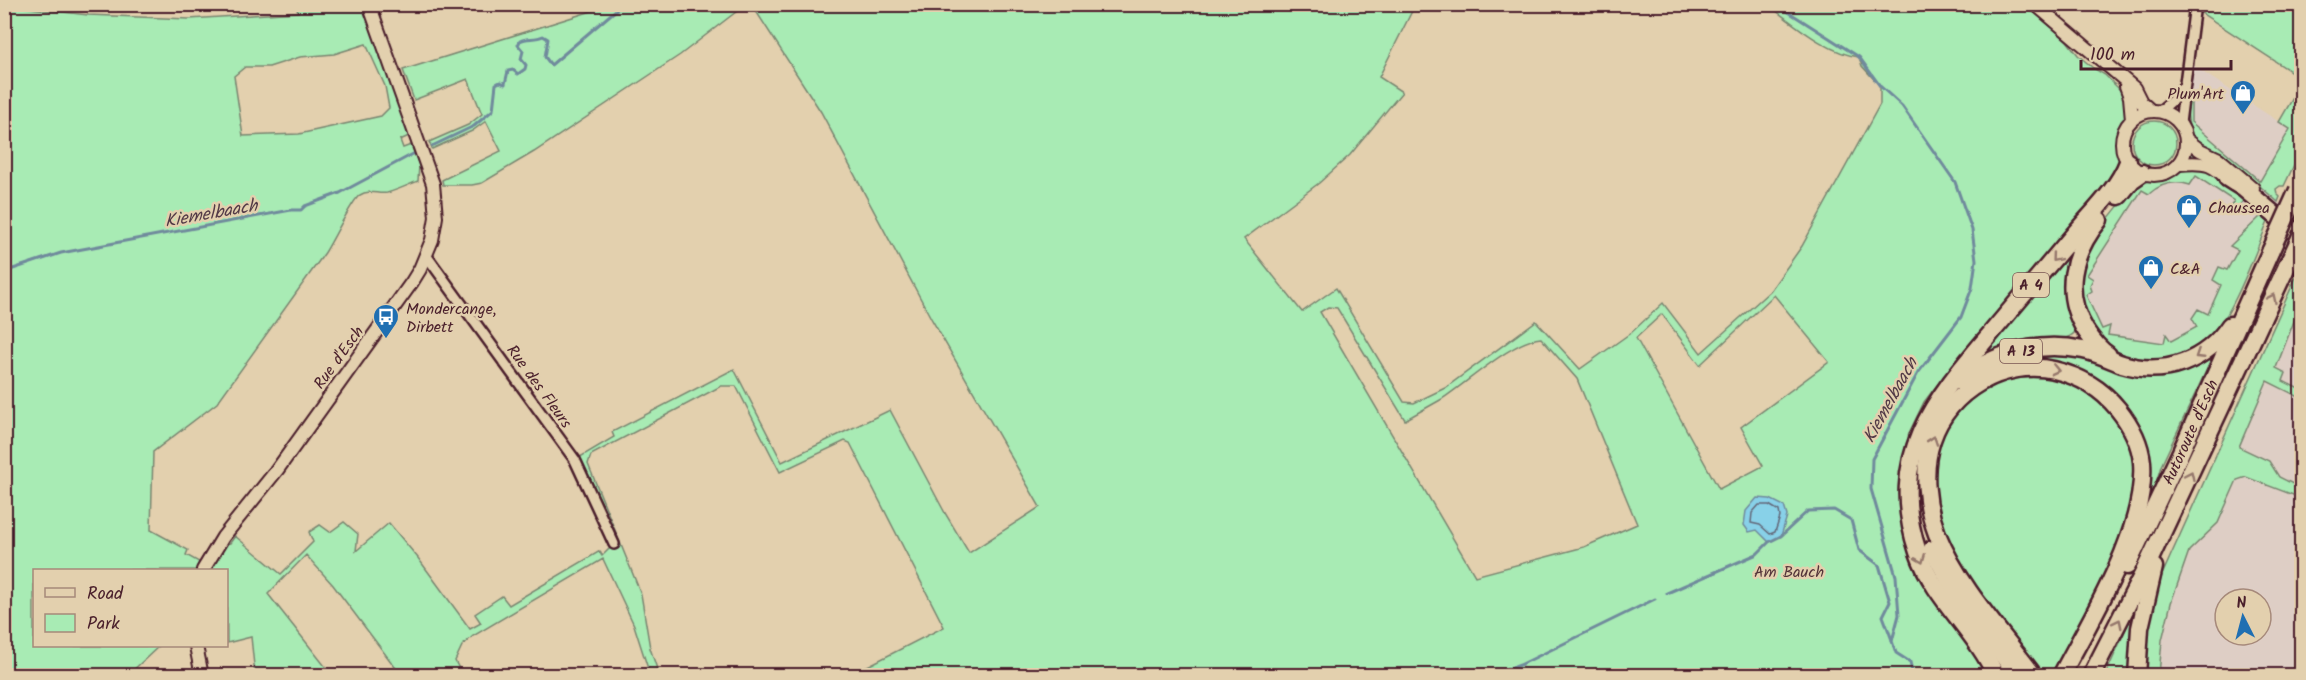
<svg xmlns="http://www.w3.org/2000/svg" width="2306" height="680" font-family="Kalam,sans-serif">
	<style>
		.built { fill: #decec5; fill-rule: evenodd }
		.green { fill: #a8ebb4; stroke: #798570; stroke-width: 1.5; fill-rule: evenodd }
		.water { fill: #88d1e8; stroke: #6f8a9c; stroke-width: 1.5 }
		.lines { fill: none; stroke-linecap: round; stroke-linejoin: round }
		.shore { stroke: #636677; stroke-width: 1.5 }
		.stream { stroke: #6f8a9c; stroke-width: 3 }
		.street-casing { stroke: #4a1f2b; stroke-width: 14 }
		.secondary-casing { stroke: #4a1f2b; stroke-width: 16 }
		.highway-casing { stroke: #4a1f2b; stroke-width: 21 }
		.street { stroke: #e3d0ae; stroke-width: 9 }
		.secondary { stroke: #e3d0ae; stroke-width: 12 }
		.highway { stroke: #e3d0ae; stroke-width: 16 }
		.highway-bridge-casing { stroke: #4a1f2b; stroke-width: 21; stroke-linecap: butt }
		.highway-bridge { stroke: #e3d0ae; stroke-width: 16 }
		.oneway { stroke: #96786c }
		.labels { text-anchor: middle; stroke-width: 5; stroke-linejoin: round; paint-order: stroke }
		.shield { fill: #e3d0ae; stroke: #785452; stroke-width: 1.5 }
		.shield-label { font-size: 15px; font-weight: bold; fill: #4a1f2b }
		.poi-label { font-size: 16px; fill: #4a1f2b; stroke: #e3d0ae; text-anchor: start }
		.street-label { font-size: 16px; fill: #4a1f2b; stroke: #e3d0ae }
		.park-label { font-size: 16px; fill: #533339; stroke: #e3d0ae }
		.water-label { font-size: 18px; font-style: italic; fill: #533a47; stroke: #e3d0ae }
	</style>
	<rect width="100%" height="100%" fill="#e3d0ae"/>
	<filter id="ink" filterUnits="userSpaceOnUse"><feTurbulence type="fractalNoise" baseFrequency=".0167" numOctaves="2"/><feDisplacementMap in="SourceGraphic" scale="12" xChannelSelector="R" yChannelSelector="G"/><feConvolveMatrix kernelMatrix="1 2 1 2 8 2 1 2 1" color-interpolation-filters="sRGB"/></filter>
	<g filter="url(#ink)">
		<g class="built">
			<path d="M2192 65 2290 129 2260 182 2191 122V98L2187 97Z"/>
			<path d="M2237 166 2301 222V254L2261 216 2230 246 2238 250 2227 270 2219 267 2213 280 2221 285 2208 314 2198 326 2171 342 2166 335 2164 343 2108 335 2109 326 2102 329 2086 294 2090 285 2087 276 2142 190 2149 193 2162 184 2182 182 2196 176 2235 201 2244 200 2224 181Z"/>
			<path d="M2301 303V390L2282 380 2276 368Z"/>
			<path d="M2267 381 2301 398V488L2279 477 2269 461 2239 447Z"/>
			<path d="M2245 477 2301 498V675L2159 676 2162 640 2171 603 2189 550 2218 523 2233 486 2237 480ZM2225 599H2261V635H2225Z"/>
		</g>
		<g class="green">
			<path d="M602 4 722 5 727 11 734 5H745L680 55 534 152 482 183 472 185H443L442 180 501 151 486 121 472 131 432 149 429 142 468 125 482 114 468 79 414 100 403 70 595 10Z"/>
			<path d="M5 5 88 15 189 19 298 12 296 6 301 5H362L406 122 409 136 400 140 403 148 411 145 419 165 418 181C408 185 398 190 387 193 378 195 370 189 360 195 353 198 331 244 324 254L217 403 153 452 151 530 188 550 186 555 199 562 196 570H34V646H159L128 675 5 676ZM366 44 385 86 389 108 381 116 299 134 243 136 234 76 245 67H269L300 57 334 54Z"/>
			<path d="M752 5H1415L1379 77 1402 92 1350 155 1319 183 1244 239 1302 312 1336 288 1404 402 1414 403 1445 388 1536 321 1580 369 1632 332 1663 303 1701 353 1770 291 1802 246 1880 104V86L1862 66 1859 57C1828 54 1793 23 1768 5H2026L2067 41 2078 55 2093 68 2105 75 2121 91 2124 90 2127 116 2117 134V146L2121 162 2117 177 1941 380 1924 402 1909 433 1902 465 1901 498 1966 639 1988 675H850L944 627 850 443 845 441 780 472 736 386H721L591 455 588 464 641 594 650 648 659 675H650L634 625 603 559 473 636 462 646 455 661 463 676 401 675 333 585 306 555 268 594 332 675H255L251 637 227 643 226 570H209L224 544 230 543 235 536 281 574 313 542 309 532 320 525 330 532 344 522 358 534 356 551 389 523 418 558 470 629 481 623 475 614 502 596 509 605 600 551 602 556 614 544 575 460 614 437 612 432 734 369 782 462 890 410 945 513 969 553 1040 507 932 320 821 112ZM1774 295 1829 362 1741 427 1763 466 1719 489 1636 338 1662 314 1700 365ZM1328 307 1337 308 1405 420C1417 413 1430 406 1442 399 1467 383 1513 340 1541 338L1577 379 1637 524 1584 547 1475 576 1320 312Z"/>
			<path d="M2202 5H2286L2301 17V78L2201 13Z"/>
			<path d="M2301 84V150L2284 186H2280L2276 189 2277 194 2280 197 2278 202 2237 166 2224 181 2244 200 2233 212 2228 211 2234 201 2196 176 2190 185C2174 180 2161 183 2149 194L2142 190 2087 275 2093 279 2090 285 2092 291 2086 295 2102 329 2110 326 2108 335 2164 343 2166 334 2171 341 2197 327 2192 318 2198 309 2208 314 2221 285 2213 280 2219 267 2227 270 2238 250 2230 246 2261 216 2268 222C2253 257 2233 318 2205 343 2181 364 2133 369 2107 348 2102 343 2086 321 2084 315 2082 309 2082 302 2081 297 2080 289 2078 281 2079 274 2084 247 2103 225 2120 204V200L2145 179H2164L2188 167C2196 139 2185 124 2187 97L2191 98V122L2260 181 2290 129 2279 122Z"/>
			<circle cx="2154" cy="143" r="22"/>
			<path d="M2069 248 2075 251V332C2067 342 2050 339 2039 339V342L1977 361Z"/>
			<path d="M2301 266V303L2276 368 2286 373 2283 381 2301 390V398L2267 381 2239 447 2269 461 2279 477 2301 488V498L2246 477 2237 480 2218 523 2189 551 2171 603 2162 640 2159 675 2143 676 2147 629 2162 575Z"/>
			<path d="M2030 354 2082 355 2122 369 2214 354 2161 466 2153 493 2145 488 2131 418 2045 364 1973 376Z"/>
			<path d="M2044 374C2055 377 2069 379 2079 385 2114 405 2137 441 2137 482 2136 535 2081 626 2056 675H2043C1994 611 1898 514 1946 428 1971 384 1997 379 2044 374Z"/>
			<path d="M2129 622 2136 626 2133 675 2105 676Z"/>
		</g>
		<path class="water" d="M1757 498 1770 499 1784 506 1787 516 1781 536 1769 542 1757 530 1749 532 1744 525 1746 511Z"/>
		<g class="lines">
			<path class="shore" d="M1759 505H1769L1779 511 1780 517 1775 532 1770 534 1760 525 1751 523 1752 513Z"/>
			<g class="stream">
				<path d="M1776 4 1859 57 1880 86 1902 106 1955 182 1972 230 1976 260 1972 288 1961 317 1918 373 1872 459 1871 489 1896 576 1899 615 1892 641 1896 653 1910 662 1913 676"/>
				<path d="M432 146 474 126 493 110 496 84 500 82 505 84 508 71 513 70 518 74 525 69 526 65 521 59 523 51 518 45 520 41C527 37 535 40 543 36L548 39 545 57 551 65 623 4"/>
				<path d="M4 272 61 253 291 210H301L305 206 340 193 413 154"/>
				<path d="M1667 593 1757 554 1769 542 1781 536 1808 511 1834 510 1851 520 1859 550 1879 565 1890 602 1883 616 1892 640"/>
				<path d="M1491 676 1520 665 1655 599"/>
			</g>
			<defs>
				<g id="street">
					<path d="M2160 111 2175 98 2183 87"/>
					<path d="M2180 123 2195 4"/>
					<path d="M426 255 575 460 614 544"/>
				</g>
				<g id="secondary">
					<path d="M2035 4 2134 88 2141 102 2151 111"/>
					<path d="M2126 86 2130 97 2132 119"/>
					<circle cx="2154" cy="143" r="32"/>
					<path d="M2187 140 2200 150 2219 159 2253 188"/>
					<path d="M2179 164C2207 161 2213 164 2233 184"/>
					<path d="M203 570 223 537 277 470 412 282 420 269 432 240 436 217 433 184 369 4"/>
					<path d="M196 646 202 676"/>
				</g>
				<g id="highway">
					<path d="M2227 178 2243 188 2302 238"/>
					<path d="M2119 196 2132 180 2142 173"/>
					<path d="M2099 220C2072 253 2062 293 2086 331 2092 340 2099 349 2108 355"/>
					<path d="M1960 382C1992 352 2040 341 2083 350 2097 353 2109 359 2122 364 2165 377 2206 361 2230 325"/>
					<path d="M1932 549 1955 591 2018 676"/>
					<path id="s1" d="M2127 566 2180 454 2271 250"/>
					<path d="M1996 676C1976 631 1934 599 1918 552 1886 457 1933 401 1992 332 2020 299 2048 265 2077 231 2095 210 2118 188 2128 162"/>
					<path d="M2034 676C2000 631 1958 586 1937 534 1926 505 1922 470 1932 440 1948 391 2003 359 2054 370 2080 376 2101 388 2118 409 2130 424 2140 442 2142 462 2147 530 2092 616 2061 676"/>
					<path d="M2091 676 2143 574 2287 266"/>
					<path d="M2137 676 2140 628 2154 567"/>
				</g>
			</defs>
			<use href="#street" class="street-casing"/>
			<use href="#secondary" class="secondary-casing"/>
			<use href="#highway" class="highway-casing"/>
			<use href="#street" class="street"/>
			<use href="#secondary" class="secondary"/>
			<use href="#highway" class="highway"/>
			<defs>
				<g id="highway-bridge">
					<path d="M2271 250 2298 190"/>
					<path d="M2287 266 2302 234"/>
				</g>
			</defs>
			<use href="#highway-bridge" class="highway-bridge-casing"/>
			<use href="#highway-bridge" class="highway-bridge"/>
		</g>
		<defs><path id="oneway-chevron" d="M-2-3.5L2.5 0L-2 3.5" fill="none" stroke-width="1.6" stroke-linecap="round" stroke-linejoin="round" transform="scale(1.5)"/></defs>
		<g class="oneway">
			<use href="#oneway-chevron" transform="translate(2055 258) rotate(130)"/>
			<use href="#oneway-chevron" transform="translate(2272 298) rotate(-65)"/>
			<use href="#oneway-chevron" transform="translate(2199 355) rotate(147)"/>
			<use href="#oneway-chevron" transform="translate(2055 370) rotate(13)"/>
			<use href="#oneway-chevron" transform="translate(1933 440) rotate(-71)"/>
			<use href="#oneway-chevron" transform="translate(2190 475) rotate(-65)"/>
			<use href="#oneway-chevron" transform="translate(1921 559) rotate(68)"/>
			<use href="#oneway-chevron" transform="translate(2118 623) rotate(-63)"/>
		</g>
	</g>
	<defs>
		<symbol id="shop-pin" viewBox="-11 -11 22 30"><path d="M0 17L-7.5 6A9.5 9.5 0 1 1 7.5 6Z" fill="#1f6fb2" stroke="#e3d0ae"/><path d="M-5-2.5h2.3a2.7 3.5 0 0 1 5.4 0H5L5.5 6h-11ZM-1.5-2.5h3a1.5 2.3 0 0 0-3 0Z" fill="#fff"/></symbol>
		<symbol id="bus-pin" viewBox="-11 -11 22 30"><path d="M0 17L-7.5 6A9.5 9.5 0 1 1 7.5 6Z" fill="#1f6fb2" stroke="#e3d0ae"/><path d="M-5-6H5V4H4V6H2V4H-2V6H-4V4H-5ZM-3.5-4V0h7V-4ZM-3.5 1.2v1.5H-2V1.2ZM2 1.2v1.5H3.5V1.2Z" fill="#fff"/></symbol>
	</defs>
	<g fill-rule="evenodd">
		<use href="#shop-pin" x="2228" y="78" width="30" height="40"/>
		<use href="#shop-pin" x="2174" y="192" width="30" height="40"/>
		<use href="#shop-pin" x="2136" y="253" width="30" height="40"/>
		<use href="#bus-pin" x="371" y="302" width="30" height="40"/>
	</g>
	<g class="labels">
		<g class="shield">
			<rect x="2013" y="273" width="36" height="24" rx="4.5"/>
			<rect x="2000" y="339" width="42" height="24" rx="4.5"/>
		</g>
		<g class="shield-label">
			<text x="2031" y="290">A 4</text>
			<text x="2021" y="356">A 13</text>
		</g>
		<g class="poi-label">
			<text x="2224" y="99" text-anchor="end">Plum'Art</text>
			<text x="2208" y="213">Chaussea</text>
			<text x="2170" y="274">C&amp;A</text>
			<text x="406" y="314">Mondercange,<tspan x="406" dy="18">Dirbett</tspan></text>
		</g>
		<g class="street-label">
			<text transform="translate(338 357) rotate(-54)" y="6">Rue d'Esch</text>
			<text transform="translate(540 386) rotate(54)" y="6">Rue des Fleurs</text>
			<text dy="6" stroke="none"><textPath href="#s1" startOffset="148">Autoroute d'Esch</textPath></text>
		</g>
		<g class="park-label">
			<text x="1789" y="577">Am Bauch</text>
		</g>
		<g class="water-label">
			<text transform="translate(211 213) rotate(-10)" y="6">Kiemelbaach</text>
			<text transform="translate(1890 400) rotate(-61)" y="6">Kiemelbaach</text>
		</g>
	</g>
	<rect width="2306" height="680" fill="none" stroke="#e3d0ae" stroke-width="24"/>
	<rect x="12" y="12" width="2282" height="656" fill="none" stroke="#4a1f2b" stroke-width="2" filter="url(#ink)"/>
	<rect x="33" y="569" width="195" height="78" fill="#e3d0ae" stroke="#a6897a" stroke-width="1.5"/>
	<rect x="45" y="588" width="30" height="9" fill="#e3d0ae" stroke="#a6897a" stroke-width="1.5"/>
	<text x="87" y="599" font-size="18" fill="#4a1f2b">Road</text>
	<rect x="45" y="614" width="30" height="18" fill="#a8ebb4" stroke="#a6897a" stroke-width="1.5"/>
	<text x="87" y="629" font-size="18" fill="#4a1f2b">Park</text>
	<g transform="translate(2243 617) rotate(354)"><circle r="28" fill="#e3d0ae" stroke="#a6897a" stroke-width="1.5"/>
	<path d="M0-4.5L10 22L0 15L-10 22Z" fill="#1f6fb2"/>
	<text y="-9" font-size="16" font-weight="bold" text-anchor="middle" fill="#4a1f2b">N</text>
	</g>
	<path d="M2081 60v9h150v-9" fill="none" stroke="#4a1f2b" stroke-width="3"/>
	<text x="2090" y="60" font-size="18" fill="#4a1f2b" stroke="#e3d0ae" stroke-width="4.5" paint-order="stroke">100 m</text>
</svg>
